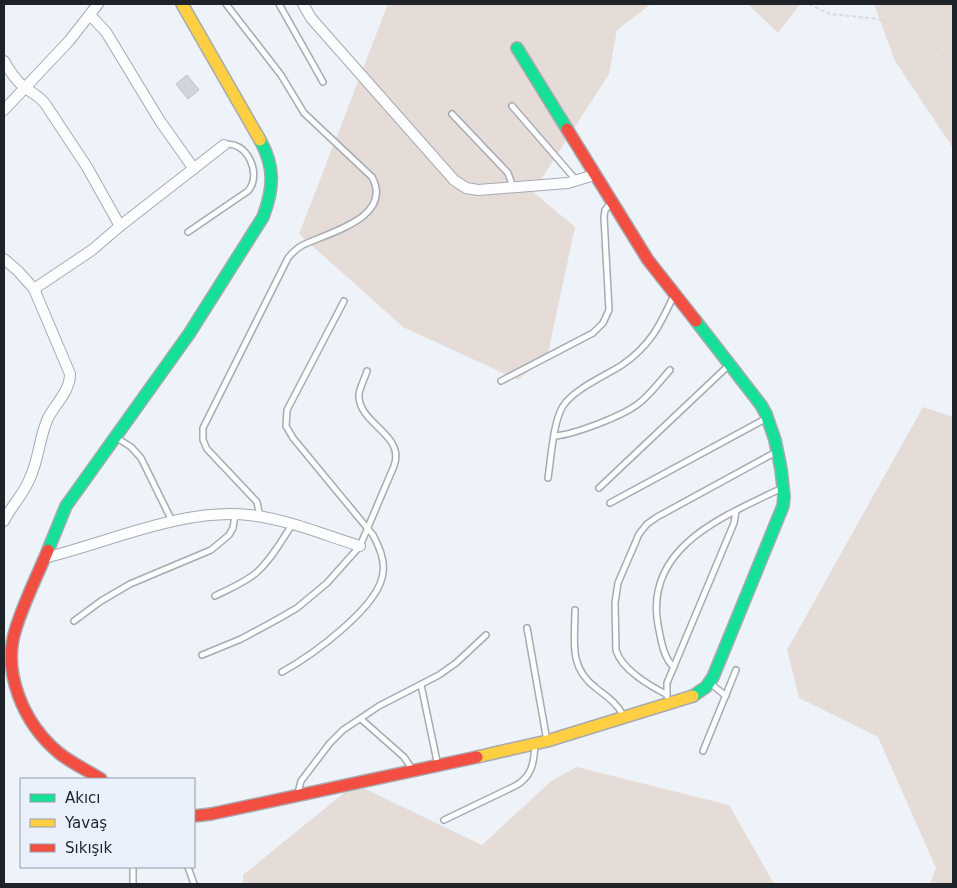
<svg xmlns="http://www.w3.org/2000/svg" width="957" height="888" font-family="'DejaVu Sans',sans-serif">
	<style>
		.green { fill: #e6dcd7 }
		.building { fill: #d1d5dc; stroke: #bbbfc6 }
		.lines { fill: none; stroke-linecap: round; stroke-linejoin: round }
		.lane-casing { stroke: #a7aab1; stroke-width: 8 }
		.street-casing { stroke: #a7aab1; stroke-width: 12 }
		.fast-casing { stroke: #a7aab1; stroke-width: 14 }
		.slow-casing { stroke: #a7aab1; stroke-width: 14 }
		.jam-casing { stroke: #a7aab1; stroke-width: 14 }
		.path { stroke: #d9dadc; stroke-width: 2; stroke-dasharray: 4 2.5; stroke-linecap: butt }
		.lane { stroke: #fcfdfe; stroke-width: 5 }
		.street { stroke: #fcfdfe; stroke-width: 10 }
		.fast { stroke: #16e098; stroke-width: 11 }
		.slow { stroke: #ffcf43; stroke-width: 11 }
		.jam { stroke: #f24e42; stroke-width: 11 }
	</style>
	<rect width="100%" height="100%" fill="#eef2f9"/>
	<g class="green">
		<path d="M388 4H651L617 30 609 74 533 192 575 227 548 353 518 380 403 327 299 234Z"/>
		<path d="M748 4H800L778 33Z"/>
		<path d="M874 4H953V148L895 61Z"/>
		<path d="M923 407 953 417V884H930L936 868 878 737 799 698 787 650Z"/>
		<path d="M577 767 729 805 774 884H243V875L355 784 482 845 551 781Z"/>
	</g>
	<path class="building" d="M187 75 199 90 188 99 176 84Z"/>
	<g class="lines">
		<defs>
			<g id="lane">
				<path d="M226 4 281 75 304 113 372 177C394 218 327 233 303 245 297 248 292 253 288 258L203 428V440L207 449 257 502 260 517"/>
				<path d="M279 4 323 82"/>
				<path d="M512 106 576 180"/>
				<path d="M452 114 508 173 513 187"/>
				<path d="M188 232 248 191C263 174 246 139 224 145"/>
				<path d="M501 381 593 333 603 323 609 310 604 217 605 210 611 203"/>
				<path d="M555 436C576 434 622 416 638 404 650 395 660 381 670 370"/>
				<path d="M117 438 131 447 141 458 172 521"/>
				<path d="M548 478C551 459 553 422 563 406 574 389 605 376 622 365 651 345 660 325 674 295"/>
				<path d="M599 488 729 365"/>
				<path d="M610 503 767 418"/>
				<path d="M215 596C229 589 244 583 256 573 271 560 281 541 292 525"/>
				<path d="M575 610C575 641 568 667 596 688 606 696 617 703 623 715"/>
				<path d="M74 621 101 601 130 584 211 550 229 535 233 528 235 515"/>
				<path d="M527 628 547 741"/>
				<path d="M202 655 241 639 278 619 297 608 327 583 360 546 394 466C406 434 357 424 359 394 360 387 365 378 367 371"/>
				<path d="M674 667C663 658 661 639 658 625 644 546 725 516 782 488"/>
				<path d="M282 672C311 656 381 606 383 572 385 559 379 546 373 535L293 438 286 426 287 410 344 301"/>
				<path d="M710 683 726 696"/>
				<path d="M421 685 438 766"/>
				<path d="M666 694C650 686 621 669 616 650L615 603 618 583 639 534 647 524 657 517 776 452"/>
				<path d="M667 696V683L734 523 736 511"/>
				<path d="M361 719 404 757 414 772"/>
				<path d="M703 751 736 670"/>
				<path d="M298 793 301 781 330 743 343 730 379 706 439 675 456 663 486 635"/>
				<path d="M444 820 515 786C532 777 534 763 535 744"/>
				<path d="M133 867V884"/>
				<path d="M188 867 194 884"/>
			</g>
			<g id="street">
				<path d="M303 4 311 18 454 180 466 188 478 190 568 183 594 175"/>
				<path d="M90 15 106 32 160 121 194 169"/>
				<path d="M4 61C9 70 15 80 24 87 32 93 40 96 46 105L87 167 120 226"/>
				<path d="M4 110 69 41 98 4"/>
				<path d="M4 259 18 271 34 289 70 374C70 391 56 403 48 418 39 438 39 459 30 478 24 494 11 506 4 521"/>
				<path d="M34 289 92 250 120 226 224 145"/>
				<path d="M44 558C110 542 182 508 249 515 287 519 324 535 360 546"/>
			</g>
			<g id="fast">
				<path d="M517 48 567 129"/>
				<path d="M48 550 66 506 189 334 263 217C274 188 275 167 260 140"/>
				<path d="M693 696 706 687 713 677 783 506 784 496 781 469 775 440 766 414 761 405 696 321"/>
			</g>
			<g id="slow">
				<path d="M182 4 260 140"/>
				<path d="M477 757 547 741 693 696"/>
			</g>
			<g id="jam">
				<path d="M567 129 648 260 696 321"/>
				<path d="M48 550C37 576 24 602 16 628 1 672 24 724 59 753 71 763 87 770 101 779"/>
				<path d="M194 816 211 814 477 757"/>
			</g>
		</defs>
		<use href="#lane" class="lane-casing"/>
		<use href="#street" class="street-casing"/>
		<use href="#fast" class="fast-casing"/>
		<use href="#slow" class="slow-casing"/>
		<use href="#jam" class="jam-casing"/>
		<path class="path" d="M809 4 830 14 878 19 896 25 953 61"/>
		<use href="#lane" class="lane"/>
		<use href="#street" class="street"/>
		<use href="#fast" class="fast"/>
		<use href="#slow" class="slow"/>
		<use href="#jam" class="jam"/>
	</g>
	<rect width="957" height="888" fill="none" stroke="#1e2229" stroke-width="10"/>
	<rect x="20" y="778" width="175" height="90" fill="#eaf1fd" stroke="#989ea8"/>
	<rect x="30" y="794" width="25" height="8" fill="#16e098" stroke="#989ea8"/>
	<text x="65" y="803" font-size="15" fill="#1e2229">Akıcı</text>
	<rect x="30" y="819" width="25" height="8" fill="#ffcf43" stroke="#989ea8"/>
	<text x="65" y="828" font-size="15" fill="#1e2229">Yavaş</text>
	<rect x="30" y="844" width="25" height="8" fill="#f24e42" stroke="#989ea8"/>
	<text x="65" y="853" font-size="15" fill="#1e2229">Sıkışık</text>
</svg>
